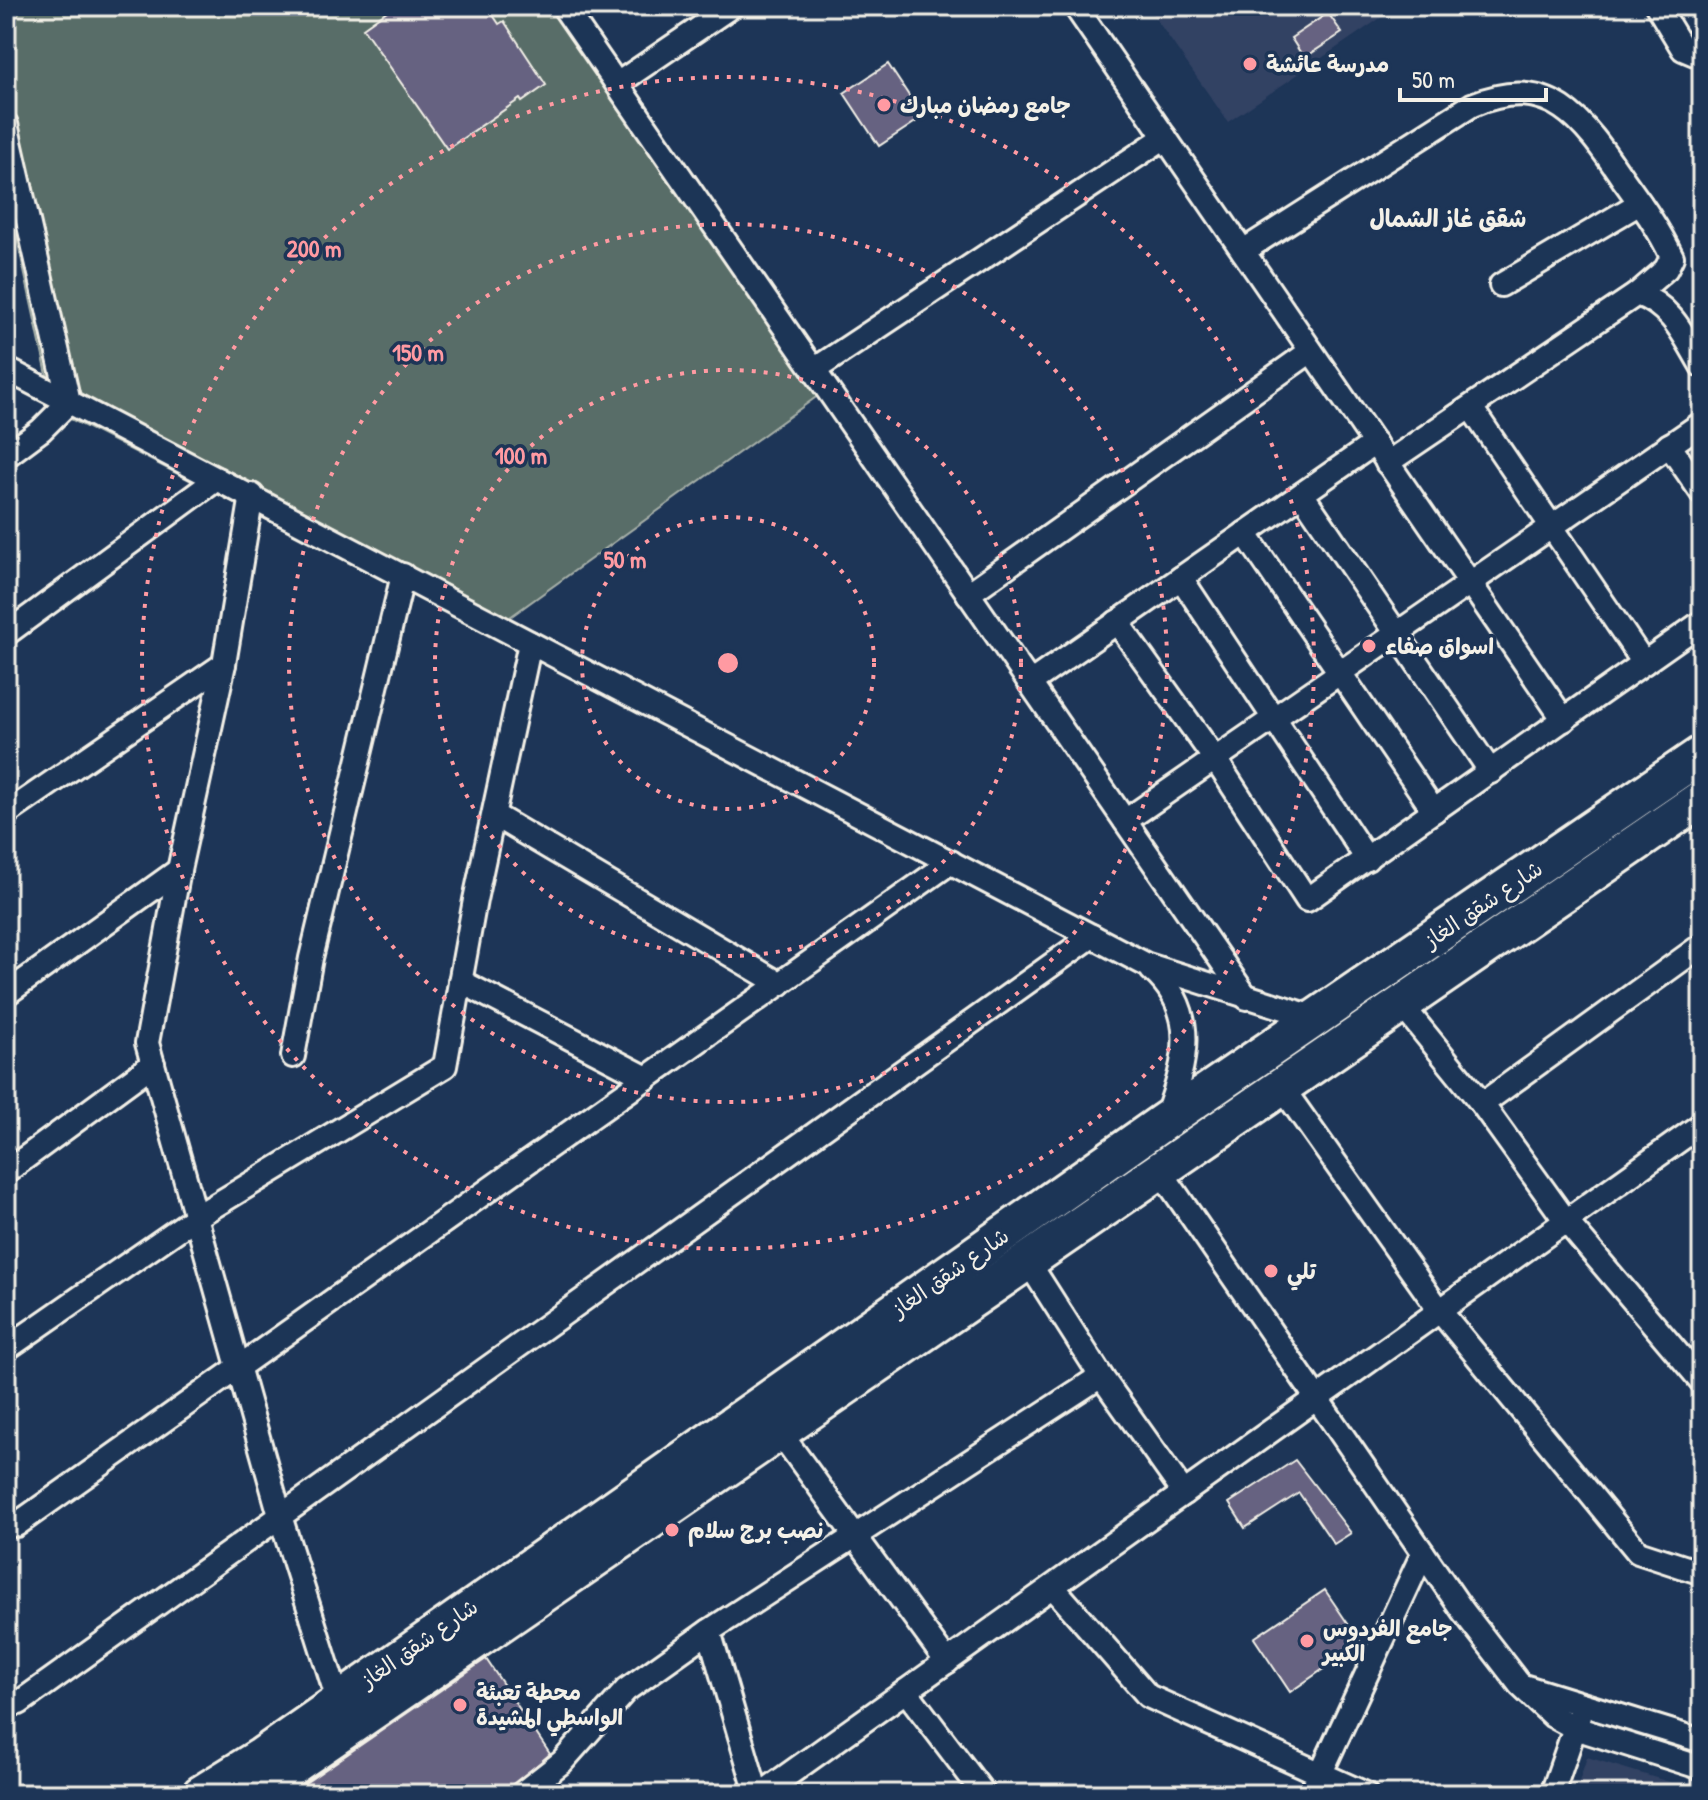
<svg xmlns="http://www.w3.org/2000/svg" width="1708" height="1800" font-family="'Patrick Hand','Playpen Sans Arabic',sans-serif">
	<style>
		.built { fill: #334264 }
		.green { fill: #586d68; stroke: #a6afa8; stroke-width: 2 }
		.building { fill: #666281; stroke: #f4f1e8; stroke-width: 2 }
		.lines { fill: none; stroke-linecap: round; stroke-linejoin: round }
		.street-casing { stroke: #f4f1e8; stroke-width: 28 }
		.primary-casing { stroke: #f4f1e8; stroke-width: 42 }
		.street { stroke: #1d3557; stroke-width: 22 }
		.primary { stroke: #1d3557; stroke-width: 36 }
		.ring { fill: none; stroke: #ff9aa2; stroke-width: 4; stroke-dasharray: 4 8 }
		.poi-dot { fill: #ff9aa2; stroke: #1d3557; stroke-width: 3 }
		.labels { text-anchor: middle; stroke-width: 7; stroke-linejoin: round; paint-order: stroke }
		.poi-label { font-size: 22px; font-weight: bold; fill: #f4f1e8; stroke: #1d3557; text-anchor: start }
		.street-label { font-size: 22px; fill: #f4f1e8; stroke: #1d3557 }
		.neighbourhood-label { font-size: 24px; font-weight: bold; fill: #f4f1e8; stroke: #1d3557 }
		.centre { fill: #ff9aa2; stroke: #1d3557; stroke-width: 4 }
		.ring-label { font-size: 24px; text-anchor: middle; font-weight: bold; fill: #ff9aa2; stroke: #1d3557; stroke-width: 7; stroke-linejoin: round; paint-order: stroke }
	</style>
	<rect width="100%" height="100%" fill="#1d3557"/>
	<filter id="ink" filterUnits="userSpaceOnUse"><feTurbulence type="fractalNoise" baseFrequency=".0125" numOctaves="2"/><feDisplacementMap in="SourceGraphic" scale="16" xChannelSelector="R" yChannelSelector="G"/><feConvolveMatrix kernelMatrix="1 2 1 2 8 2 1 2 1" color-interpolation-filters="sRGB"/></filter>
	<g filter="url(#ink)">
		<g class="built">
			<path d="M1147 6H1398L1228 122Z"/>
			<path d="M1587 1757 1702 1792V1794H1575Z"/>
		</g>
		<path class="green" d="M6 6H579L819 395 488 633 55 411 6 189Z"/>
		<g class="building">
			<path d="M394 6H487L499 24 504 21 546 85 522 102 520 99 447 149 363 28Z"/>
			<path d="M1328 13 1342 33 1304 58 1291 38Z"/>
			<path d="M888 64 923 117 879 146 844 93Z"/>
			<path d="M1295 1460 1351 1533 1334 1544 1299 1493 1245 1528 1229 1503Z"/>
			<path d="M1325 1590 1361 1643 1290 1692 1254 1638Z"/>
			<path d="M486 1659 550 1754 504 1794H302L298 1788Z"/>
		</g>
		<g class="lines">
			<defs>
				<g id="street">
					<path d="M563 6 1247 998"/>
					<path d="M1075 6 1564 720"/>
					<path d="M1657 6 1683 49 1695 54 1702 50"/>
					<path d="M617 84 732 6"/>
					<path d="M6 124 69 402 41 430 6 456"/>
					<path d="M1243 251 1472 105C1550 72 1583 120 1623 179 1641 204 1659 229 1672 257L1666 269 1637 294"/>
					<path d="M1501 285 1640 203"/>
					<path d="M6 369 1145 964 1316 1018"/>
					<path d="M814 370 1165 137"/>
					<path d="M1472 409 1644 663"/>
					<path d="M1669 445 1702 493"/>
					<path d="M1387 463 1637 294C1672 306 1684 336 1702 366"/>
					<path d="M1302 494 1491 772"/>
					<path d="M252 495 224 664 179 870 147 1043 281 1519 338 1700"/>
					<path d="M1245 533 1434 811"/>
					<path d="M1181 578 1367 859"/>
					<path d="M968 594 1311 351"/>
					<path d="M1117 622 1215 759 1307 900 1702 622"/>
					<path d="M6 634 217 479"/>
					<path d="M1030 683 1375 443"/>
					<path d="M6 814 224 664"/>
					<path d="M494 815 780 984"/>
					<path d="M1125 821 1702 423"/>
					<path d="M1702 945 1482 1104 1566 1221 1702 1382"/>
					<path d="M1152 970C1200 1012 1186 1064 1166 1117"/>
					<path d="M460 981 647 1078"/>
					<path d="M6 994 179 870"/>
					<path d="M1401 1004 1482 1104"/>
					<path d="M293 1056 311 958 403 575"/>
					<path d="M1281 1086 1440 1311 1638 1552 1702 1573"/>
					<path d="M1159 1169 1463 1611 1520 1685 1553 1716 1575 1728 1702 1768"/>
					<path d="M6 1172 153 1064"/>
					<path d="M1027 1260 1101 1376 1184 1493"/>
					<path d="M6 1349 196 1217 445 1066 475 900 530 643"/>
					<path d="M778 1430 947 1662"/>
					<path d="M16 1525 951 862"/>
					<path d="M1053 1587 1148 1696 1366 1794"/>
					<path d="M1523 1686 1702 1741"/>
					<path d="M906 1691 984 1794"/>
					<path d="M19 1703 1092 936"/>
					<path d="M521 1794 562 1762 626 1690 709 1631"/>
					<path d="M757 1794 709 1631 1101 1376"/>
					<path d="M761 1794 1702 1124"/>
					<path d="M1311 1794 1423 1553"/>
					<path d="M1552 1794 1579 1716"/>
				</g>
				<g id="primary">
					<path d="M201 1794 262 1756 1163 1122 1702 754"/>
					<path d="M252 1794 1702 798"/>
				</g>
			</defs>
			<use href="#street" class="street-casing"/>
			<use href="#primary" class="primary-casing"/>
			<use href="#street" class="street"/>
			<use href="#primary" class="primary"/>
		</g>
	</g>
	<g class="ring">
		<circle cx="728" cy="663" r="146"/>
		<circle cx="728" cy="663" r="293"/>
		<circle cx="728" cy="663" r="439"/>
		<circle cx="728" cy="663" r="586"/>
	</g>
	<g class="poi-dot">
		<circle cx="1250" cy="64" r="8"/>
		<circle cx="884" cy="105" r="8"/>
		<circle cx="1369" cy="646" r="8"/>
		<circle cx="1271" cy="1271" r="8"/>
		<circle cx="672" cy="1530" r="8"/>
		<circle cx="1307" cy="1641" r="8"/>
		<circle cx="460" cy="1705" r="8"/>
	</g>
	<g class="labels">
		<g class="poi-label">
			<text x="1266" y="72">مدرسة عائشة</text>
			<text x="900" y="113">جامع رمضان مبارك</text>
			<text x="1385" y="654">اسواق صفاء</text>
			<text x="1287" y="1279">تلي</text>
			<text x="688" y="1538">نصب برج سلام</text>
			<text x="1323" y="1636">جامع الفردوس<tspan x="1323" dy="25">الكبير</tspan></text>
			<text x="476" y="1700">محطة تعبئة<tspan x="476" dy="25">الواسطي المشيدة</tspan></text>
		</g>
		<g class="street-label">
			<text transform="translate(1483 904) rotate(-34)" y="8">شارع شقق الغاز</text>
			<text transform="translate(950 1272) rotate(-35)" y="8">شارع شقق الغاز</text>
			<text transform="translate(419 1643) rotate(-35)" y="8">شارع شقق الغاز</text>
		</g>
		<g class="neighbourhood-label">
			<text x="1448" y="227">شقق غاز الشمال</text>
		</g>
	</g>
	<circle cx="728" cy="663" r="12" class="centre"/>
	<g class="ring-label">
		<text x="314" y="257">200 m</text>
		<text x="418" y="361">150 m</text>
		<text x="521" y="464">100 m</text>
		<text x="625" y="568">50 m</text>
	</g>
	<rect width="1708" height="1800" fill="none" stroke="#1d3557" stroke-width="32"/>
	<rect x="16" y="16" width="1676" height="1768" fill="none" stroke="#f4f1e8" stroke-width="3" filter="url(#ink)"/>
	<path d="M1400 88v12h146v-12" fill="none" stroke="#f4f1e8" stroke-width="4"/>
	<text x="1412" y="88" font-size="24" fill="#f4f1e8" stroke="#1d3557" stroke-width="6" paint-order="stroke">50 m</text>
</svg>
